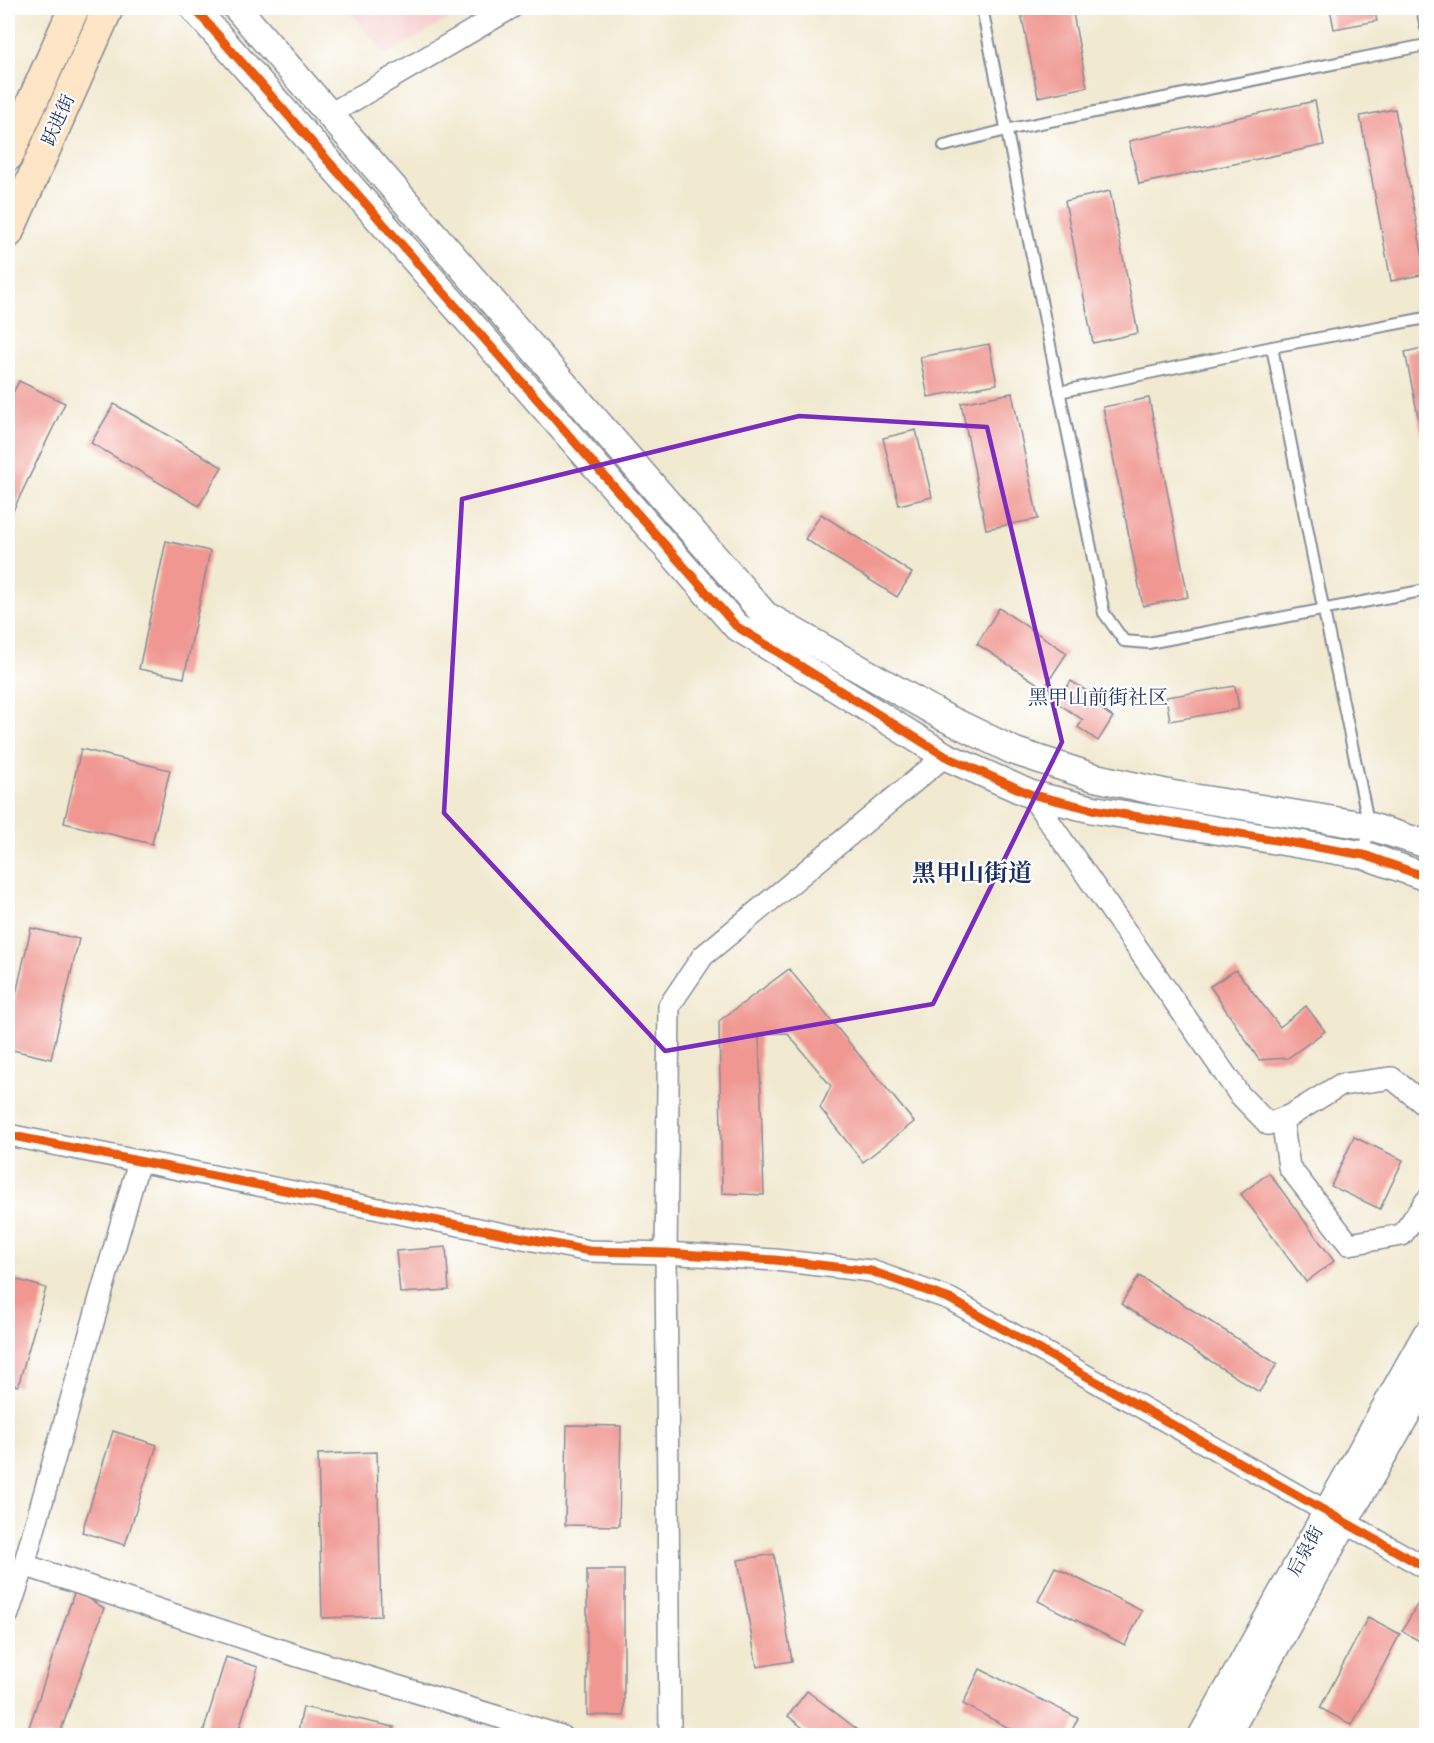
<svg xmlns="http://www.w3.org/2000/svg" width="1434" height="1743" font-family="'IM FELL English','Noto Serif SC',serif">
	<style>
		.built { fill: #f7d0cf }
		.building { fill: #f09791 }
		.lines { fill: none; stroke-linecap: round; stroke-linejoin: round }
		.service-casing { stroke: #868c97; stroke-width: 14 }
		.minor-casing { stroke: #868c97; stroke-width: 24 }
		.tertiary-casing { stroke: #868c97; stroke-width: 30 }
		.secondary-casing { stroke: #868c97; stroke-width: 33 }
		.service { stroke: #fff; stroke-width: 10 }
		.minor { stroke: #fff; stroke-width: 21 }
		.tertiary { stroke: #fff; stroke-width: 27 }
		.secondary { stroke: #fee5c5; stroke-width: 30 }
		.cycleway-casing { stroke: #fff; stroke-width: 13 }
		.cycleway { stroke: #e8590c; stroke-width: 9 }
		.marked { fill: none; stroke: #7b2cbf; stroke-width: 4.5; stroke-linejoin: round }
		.labels { text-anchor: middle; stroke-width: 4.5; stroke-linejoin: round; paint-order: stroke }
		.street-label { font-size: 18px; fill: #1b2f5e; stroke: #fff }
		.neighbourhood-label { font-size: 20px; fill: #1b2f5e; stroke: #fff }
		.district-label { font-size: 24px; font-weight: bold; fill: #1b2f5e; stroke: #fff }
	</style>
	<rect width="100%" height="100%" fill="#fff"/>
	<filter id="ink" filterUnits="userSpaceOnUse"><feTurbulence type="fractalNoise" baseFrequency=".0167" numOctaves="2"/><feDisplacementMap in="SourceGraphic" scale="12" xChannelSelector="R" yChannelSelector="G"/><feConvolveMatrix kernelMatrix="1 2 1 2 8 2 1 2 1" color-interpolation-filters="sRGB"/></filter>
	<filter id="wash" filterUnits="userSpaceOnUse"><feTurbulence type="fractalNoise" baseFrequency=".008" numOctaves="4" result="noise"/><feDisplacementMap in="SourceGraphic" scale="24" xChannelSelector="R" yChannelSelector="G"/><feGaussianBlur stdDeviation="1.35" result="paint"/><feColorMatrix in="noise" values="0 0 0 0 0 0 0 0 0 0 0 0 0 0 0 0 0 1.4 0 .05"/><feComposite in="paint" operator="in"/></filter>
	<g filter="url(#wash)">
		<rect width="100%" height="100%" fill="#f1e9d0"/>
		<path class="built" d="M347 8H467L386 55Z"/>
		<g id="blocks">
			<g class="building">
				<path d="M1020 8H1072L1087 87 1038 97Z"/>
				<path d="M1330 8H1374L1377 21 1334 29Z"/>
				<path d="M1315 101 1324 145 1139 184 1129 141Z"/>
				<path d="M1395 109 1426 274 1391 281 1360 116Z"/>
				<path d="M1110 191 1138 333 1093 343 1065 201Z"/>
				<path d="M989 344 997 384 928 397 920 357Z"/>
				<path d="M1426 347V451H1425L1405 352Z"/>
				<path d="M19 381 65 403 8 521V403Z"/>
				<path d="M1012 393 1038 519 986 529 961 403Z"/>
				<path d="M1149 398 1188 597 1143 606 1103 407Z"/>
				<path d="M114 404 222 467 199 506 91 443Z"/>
				<path d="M916 430 932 497 899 505 883 438Z"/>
				<path d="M821 514 912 573 897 597 805 539Z"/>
				<path d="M166 541 210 551 184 678 139 669Z"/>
				<path d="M999 608 1067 653 1044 688 977 644Z"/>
				<path d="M1071 681 1097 698 1093 704 1113 717 1098 741 1078 727 1083 720 1056 702Z"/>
				<path d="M1235 686 1239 709 1170 721 1166 697Z"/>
				<path d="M81 749 170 770 152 844 64 823Z"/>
				<path d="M31 928 79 939 51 1059 8 1049V1029Z"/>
				<path d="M789 969 914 1122 863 1162 820 1108 831 1086 787 1033 759 1034 764 1195 722 1193 719 1021Z"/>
				<path d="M1236 970 1280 1027 1306 1006 1325 1031 1288 1058 1259 1060 1210 986Z"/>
				<path d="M1354 1137 1403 1160 1380 1209 1331 1186Z"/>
				<path d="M1269 1173 1334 1261 1306 1282 1241 1194Z"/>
				<path d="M446 1247 449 1290 400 1293 396 1251Z"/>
				<path d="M1139 1276 1277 1364 1259 1392 1121 1304Z"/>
				<path d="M8 1277 46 1288 18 1386 8 1383Z"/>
				<path d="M567 1425 621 1426 619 1526 565 1525Z"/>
				<path d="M113 1431 157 1445 125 1545 82 1532Z"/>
				<path d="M377 1452 381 1616 322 1618 318 1454Z"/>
				<path d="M774 1554 792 1661 757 1667 738 1560Z"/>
				<path d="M1055 1567 1142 1611 1125 1645 1038 1601Z"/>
				<path d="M587 1570H624V1716L587 1715Z"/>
				<path d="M75 1590 104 1608 59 1736H26Z"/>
				<path d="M1417 1605 1426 1610V1645L1402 1631Z"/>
				<path d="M1368 1617 1400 1634 1352 1725 1320 1708Z"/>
				<path d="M226 1657 258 1667 237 1736H202Z"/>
				<path d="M980 1669 1078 1718 1069 1736H1024L963 1704Z"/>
				<path d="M807 1691 866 1736H813L788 1716Z"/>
				<path d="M303 1707 394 1727 392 1736H297Z"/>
			</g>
		</g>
	</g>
	<g filter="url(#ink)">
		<use href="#blocks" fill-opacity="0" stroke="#868c97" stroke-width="1.5"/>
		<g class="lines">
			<defs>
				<g id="service">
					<path d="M982 8 1104 613 1124 641 1148 643 1426 590"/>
					<path d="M1422 8 1426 28"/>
					<path d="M944 146 1006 130 1426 45"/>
					<path d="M1272 347 1316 573 1369 826 1364 855"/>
					<path d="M1059 392 1272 347 1426 318"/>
				</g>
				<g id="minor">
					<path d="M330 114 511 8"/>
					<path d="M1030 794 1239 1094 1268 1124 1291 1115 1340 1085 1392 1078 1426 1106"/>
					<path d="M1282 1119 1289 1167 1349 1244 1402 1235 1426 1201"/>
					<path d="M8 1135 589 1251 666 1253 775 1260 871 1271 950 1299 1426 1568"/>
					<path d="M24 1565 301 1657 561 1736"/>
					<path d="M8 1614 24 1565 139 1161"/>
					<path d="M670 1736 666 1253 669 1006 703 956 945 756"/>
				</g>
				<g id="tertiary">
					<path d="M194 8 736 626 945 756 1030 794 1091 809 1364 855 1426 877"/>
					<path d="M237 8 765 615 944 717 1014 751 1093 777 1170 794 1369 826 1426 844"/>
					<path d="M1202 1736 1426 1335"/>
					<path d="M1226 1736 1345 1521 1426 1380"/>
				</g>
				<g id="secondary">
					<path d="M8 156 74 8"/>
					<path d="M8 233 108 8"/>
				</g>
			</defs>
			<use href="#service" class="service-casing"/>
			<use href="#minor" class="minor-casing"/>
			<use href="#tertiary" class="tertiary-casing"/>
			<use href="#secondary" class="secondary-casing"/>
			<use href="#service" class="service"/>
			<use href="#minor" class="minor"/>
			<use href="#tertiary" class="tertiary"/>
			<use href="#secondary" class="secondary"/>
			<defs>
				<g id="cycleway">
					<path d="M194 8 736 626 945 756 1030 794 1091 809 1364 855 1426 877"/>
					<path d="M8 1135 589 1251 666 1253 775 1260 871 1271 950 1299 1426 1568"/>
				</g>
			</defs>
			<use href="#cycleway" class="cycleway-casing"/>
			<use href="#cycleway" class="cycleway"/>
		</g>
	</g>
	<path class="marked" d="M799 416 987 427 1062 742 933 1004 665 1051 444 813 462 499Z"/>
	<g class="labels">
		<g class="street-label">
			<text transform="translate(58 120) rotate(-66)" y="6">跃进街</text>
			<text transform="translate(1305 1551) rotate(-61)" y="6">后泉街</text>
		</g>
		<g class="neighbourhood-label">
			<text x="1098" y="704">黑甲山前街社区</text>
		</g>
		<g class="district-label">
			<text x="972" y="881">黑甲山街道</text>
		</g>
	</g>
	<rect width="1434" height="1743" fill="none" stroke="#fff" stroke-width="30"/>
</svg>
